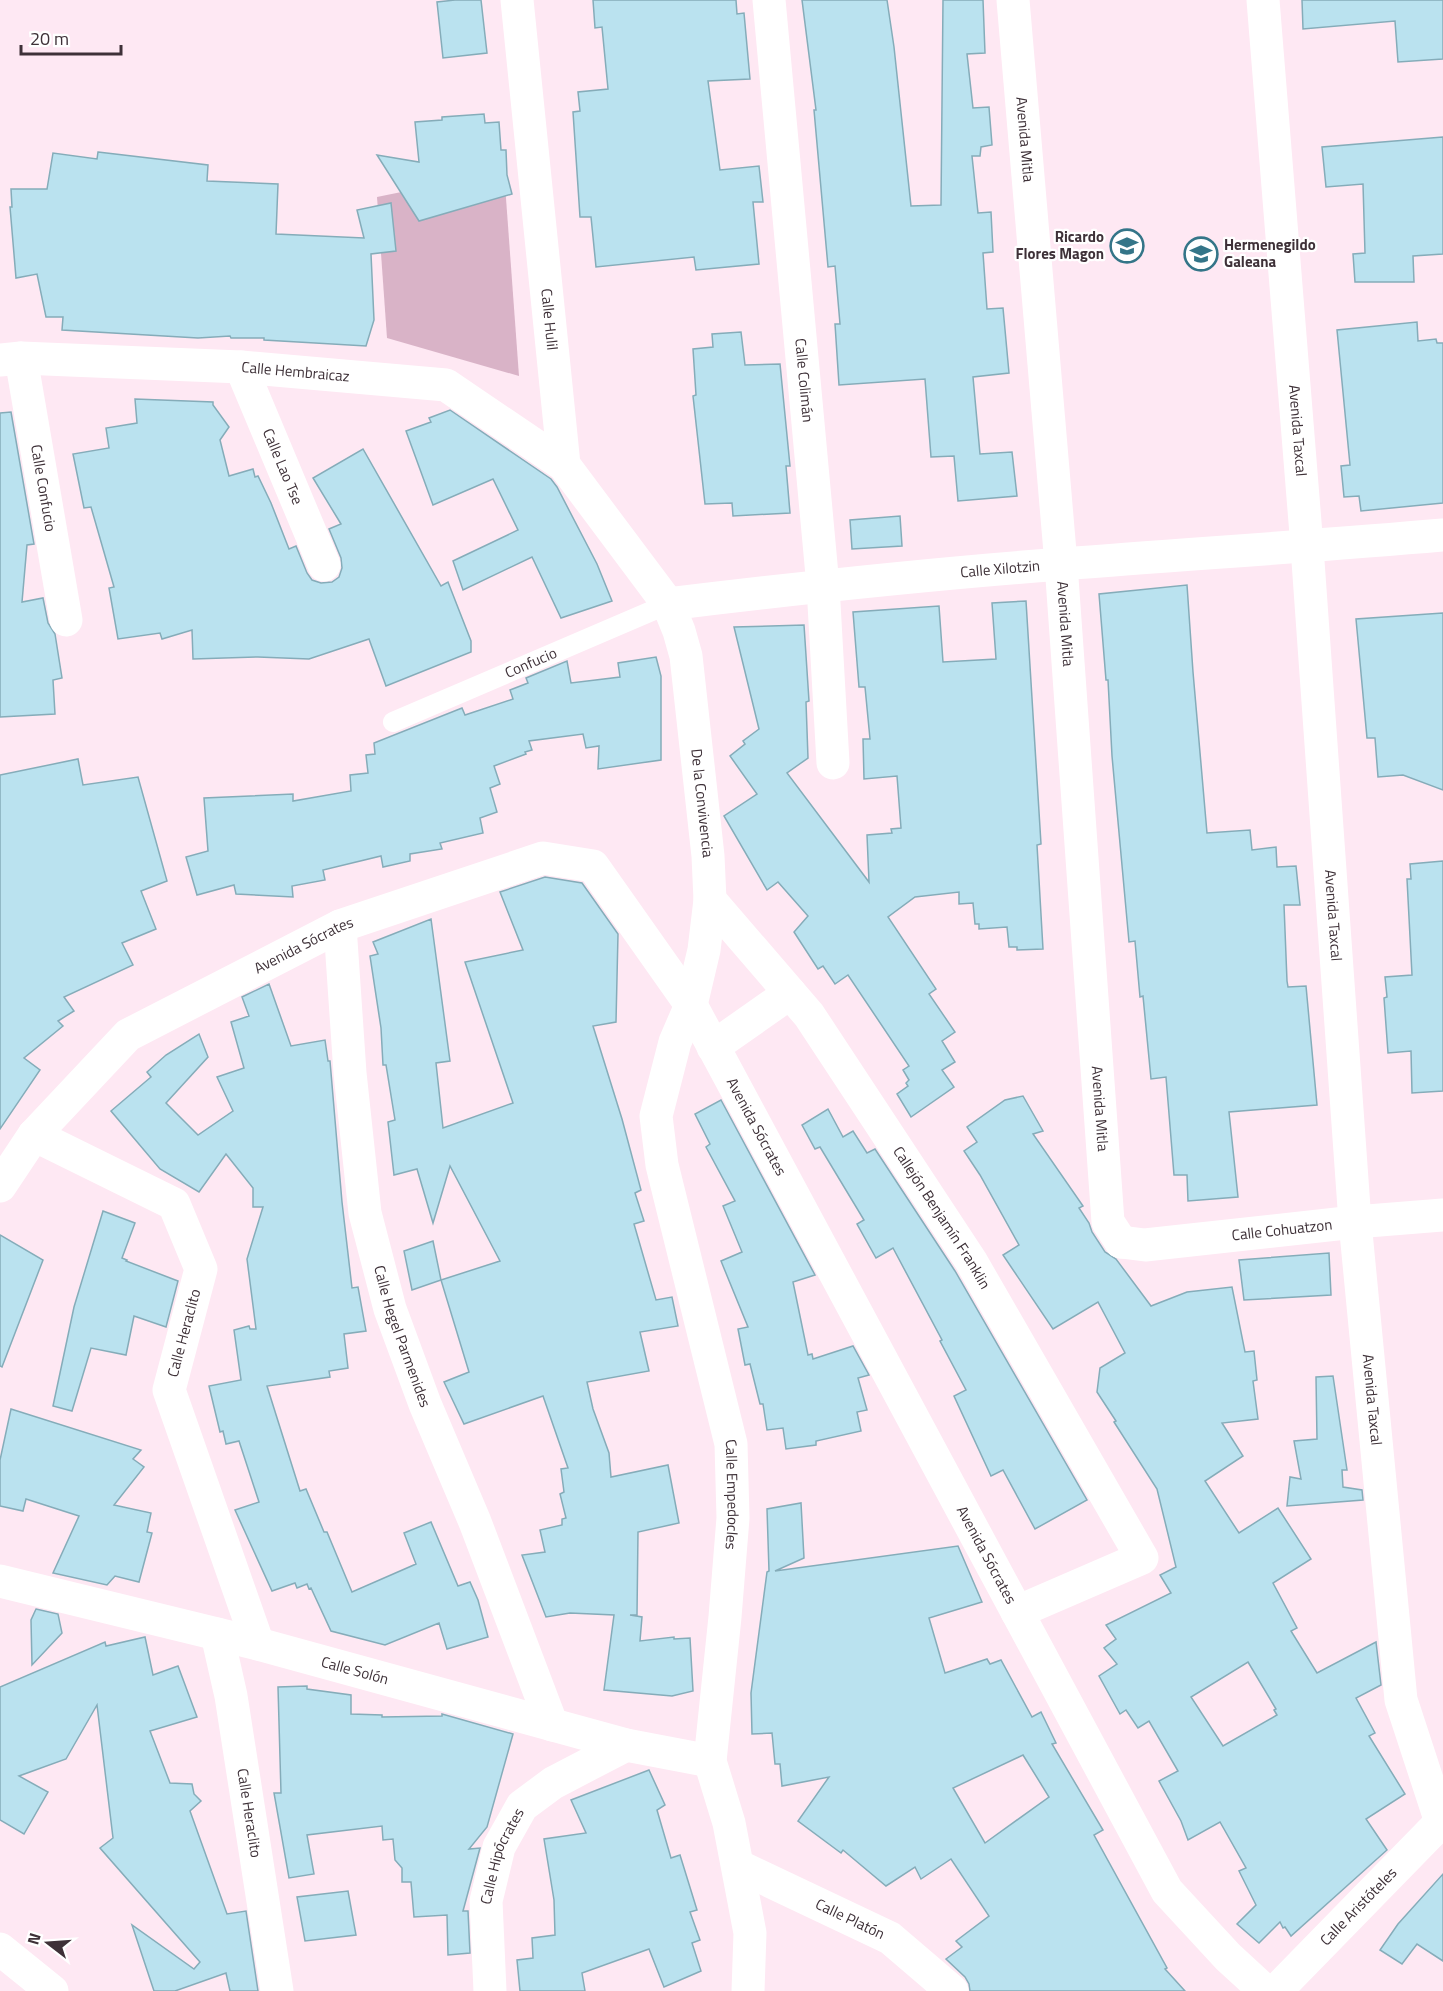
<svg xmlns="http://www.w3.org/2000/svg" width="1443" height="1991" font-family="'Titillium Web',sans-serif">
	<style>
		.green { fill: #d9b3c7 }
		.building { fill: #bae2ef; stroke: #85acb9; stroke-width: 1.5; fill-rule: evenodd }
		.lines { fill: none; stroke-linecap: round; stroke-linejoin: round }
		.service { stroke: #fff; stroke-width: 20 }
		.minor { stroke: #fff; stroke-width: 33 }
		.tertiary { stroke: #fff; stroke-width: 33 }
		.labels { text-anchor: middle; stroke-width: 4.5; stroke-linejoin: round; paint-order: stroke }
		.street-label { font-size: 15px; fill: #3e3138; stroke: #fff }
		.poi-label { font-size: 15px; font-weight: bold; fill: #3e3138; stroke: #fff; text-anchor: end }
	</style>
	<rect width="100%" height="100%" fill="#fee8f3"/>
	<path class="green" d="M504 171 519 376 387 338 377 197Z"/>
	<g class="building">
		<path d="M455 0H481L487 53 443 58 437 2Z"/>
		<path d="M593 0H736L737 14 744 13 750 79 708 81 720 170 759 166 763 202H753L759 264 696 270 694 257 596 267 591 217H580L573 112 580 111 578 92 608 89 602 27 595 28Z"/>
		<path d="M802 0H887L894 47 911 206 941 205 943 0H983L985 53 967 54 973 108 989 107 992 145 981 147 980 156H972L978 213 991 212 993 252 983 253 987 309 1003 308 1009 373 973 377 980 454 1012 452 1017 496 958 501 954 456 931 457 925 379 839 385 835 324H840L835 266 828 267 814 110H816Z"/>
		<path d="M1302 0H1443V59L1398 62 1395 21 1303 29Z"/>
		<path d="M484 114 485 123 499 122 501 150H506L507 175 512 194 419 221 377 155 419 162 415 122 442 120V117Z"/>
		<path d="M1443 137V254L1413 256 1414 282H1355L1353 254 1365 253 1363 184 1326 187 1322 147Z"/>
		<path d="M98 152 208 165 207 181 278 184 276 234 364 238 357 210 391 203 396 251 371 254 374 320 366 346 264 340V338H231L230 336 198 338 62 330 63 317H46L37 274 16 278 10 207H12L11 189H47L53 153 97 159Z"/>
		<path d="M1417 322 1418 341 1436 339 1437 343H1443V503L1361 511 1359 496 1344 497 1341 466 1350 465 1337 330Z"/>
		<path d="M741 332 745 365 780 364 790 466H786L790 513 733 516 732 503 705 504 693 396 696 395 693 349 713 347 712 334Z"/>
		<path d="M135 399 213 402V405L229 427 220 440 229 476 253 469 255 477 258 476 271 503 289 549 296 546 307 573 312 580 321 583 332 582 339 577 342 568 341 558 329 529 341 524 313 478 363 449 441 586 448 582 471 641V652L386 686 369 639 309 659 258 657 193 659 192 630 162 639 160 633 118 639 109 588 114 587 91 507 84 508 73 454 109 448 106 428 137 423Z"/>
		<path d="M450 410 551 479 557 487 597 564 612 601 561 618 532 557 463 590 453 561 518 530 493 479 433 505 406 431 431 422 429 418Z"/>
		<path d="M11 412 34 544 27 545 22 602 43 598 48 623 55 634 62 678 53 680 55 714 0 717V413Z"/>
		<path d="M900 516 902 546 852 549 850 520Z"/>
		<path d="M1187 585 1193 672 1207 833 1250 830 1252 850 1276 847 1277 867 1296 866 1300 905H1284L1287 981 1288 987 1306 986 1317 1105 1229 1112 1238 1197 1188 1201 1187 1175H1174L1166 1077 1151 1079 1143 996 1140 997 1135 941 1129 942 1112 756 1108 680H1106L1099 594Z"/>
		<path d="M1026 601 1041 844 1037 845 1043 949 1017 950V947H1009L1007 927 979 929V924H975L973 903 959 904V892L915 897 888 917 936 989 929 994 955 1032 942 1041 955 1062 942 1070 954 1087 911 1117 897 1094 908 1086 906 1083 909 1080 903 1070 909 1066 848 975 835 984 823 966 818 969 794 932 808 916 778 882 767 890 724 816 757 794 730 756 745 744 743 741 759 729 734 627 804 625 809 701 806 702 808 758 787 773 869 882 867 835 892 833 891 829 901 828 897 776 864 779 863 739H870L865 687H859L853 612 939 606 943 662 996 659 992 603Z"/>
		<path d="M1443 613V790L1403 775 1378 777 1375 738H1367L1356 619Z"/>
		<path d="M656 657 661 676V760L598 769 599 746 586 748 583 734 529 741 532 750 525 752 526 754 494 766 500 784 490 788 497 812 480 818 483 833 440 843 442 849 410 854V861L383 867 381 856 323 870 325 880 292 886 293 897 236 894 234 885 197 895 186 857 208 851 204 798 293 794V801L351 791 350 775 368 773 366 755 375 754 374 743 462 708 465 715 513 699 510 690 528 683 526 678 567 661 571 683 620 677 618 663Z"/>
		<path d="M78 759 83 785 138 777 167 881 141 891 156 929 122 943 133 965 64 997 74 1011 58 1021 63 1026 24 1058 40 1070 0 1129V775Z"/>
		<path d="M1443 861V1091L1412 1093 1411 1051 1388 1053 1384 998 1387 997 1385 977 1412 975 1407 879H1411L1410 864Z"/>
		<path d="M545 877 582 883 618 934 616 1022 593 1026 622 1119 641 1190 635 1193 644 1221 634 1224 656 1300 672 1297 678 1326 640 1332 649 1371 587 1382 593 1409 609 1453 611 1477 668 1465 679 1523 638 1532 637 1615H630L642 1617 640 1641 674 1637V1639L690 1638 693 1691 672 1696 604 1690 614 1615 570 1613 546 1617 522 1555 545 1552 540 1530 562 1525V1519L566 1518 560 1494 564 1492 561 1469 568 1468 543 1396 464 1424 444 1382 469 1372 441 1280 500 1261 450 1166 433 1223 417 1169 394 1175 388 1122 395 1120 386 1065H383L381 1028 370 956 378 954 373 942 431 919 450 1061 436 1063 443 1128 513 1103 465 962 523 950 500 892Z"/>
		<path d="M269 984 291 1046 325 1040 328 1061H330L342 1202 352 1288 358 1287 366 1331 344 1334 348 1368 329 1371 330 1377 267 1386 300 1491 306 1489 324 1532H327L352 1592 416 1564 404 1533 431 1522 458 1586 470 1582 478 1600 488 1637 447 1649 439 1623 385 1645 331 1631 311 1588 309 1589 307 1584 297 1588 295 1583 272 1591 235 1510 259 1502 239 1441 226 1444 223 1431 220 1432 209 1386 241 1380 234 1330 249 1326 250 1329H256L247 1259 263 1207H253V1188L226 1154 199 1192 160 1169 111 1111 151 1077 147 1072 166 1055 199 1034 208 1057 166 1103 198 1135 233 1111 217 1077 244 1068 231 1022 249 1016 242 997Z"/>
		<path d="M1023 1096 1043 1131 1033 1134 1083 1206 1079 1208 1089 1223 1092 1232 1105 1252 1116 1259 1151 1306 1187 1292 1232 1287 1245 1352 1254 1351 1257 1380 1253 1381 1258 1419 1222 1423 1243 1456 1205 1481 1239 1533 1278 1508 1311 1559 1273 1583 1297 1628 1291 1631 1317 1673 1376 1642 1381 1685 1356 1698 1375 1733 1369 1736 1405 1794 1366 1819 1387 1850 1291 1936 1285 1927 1283 1928 1280 1922 1259 1943 1237 1924 1256 1905 1239 1871 1246 1868 1220 1822 1188 1840 1181 1821 1159 1781 1178 1771 1149 1721 1138 1728 1126 1710 1120 1714 1099 1676 1117 1664 1104 1648 1116 1639 1106 1625 1171 1593 1160 1575 1176 1567 1157 1489 1114 1422 1116 1421 1097 1392 1100 1368 1125 1353 1098 1302 1053 1329 1003 1255 1019 1245 980 1175 964 1151 977 1142 967 1127 1005 1100ZM1248 1662 1276 1709 1274 1710 1277 1715 1223 1746 1191 1697Z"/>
		<path d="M721 1100 815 1275 793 1282 808 1355 812 1354 813 1359 853 1346 869 1375 858 1378 867 1410 857 1412 861 1431 816 1441V1445L786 1449 783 1428 767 1430 763 1404H760L750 1364 745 1365 738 1329 748 1327 721 1261 742 1252 723 1206 735 1201 706 1147 710 1144 695 1114Z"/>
		<path d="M828 1109 843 1137 853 1131 867 1153 875 1149 955 1271 1087 1500 1035 1529 1003 1470 991 1476 954 1396 966 1390 940 1341 942 1340 893 1248 876 1258 857 1224 864 1220 820 1147 815 1149 802 1125Z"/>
		<path d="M103 1211 135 1223 122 1258 127 1260 126 1261 178 1281 166 1327 134 1316 126 1355 91 1348 72 1411 53 1406 74 1307Z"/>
		<path d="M0 1235 43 1260 2 1367 0 1366Z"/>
		<path d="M433 1241 441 1280 412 1290 404 1251Z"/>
		<path d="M1329 1253 1331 1295 1244 1300 1239 1260Z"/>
		<path d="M1333 1376 1347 1470H1342L1343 1487 1362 1490 1363 1500 1287 1506 1290 1477 1301 1479 1294 1441 1317 1439 1316 1377Z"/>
		<path d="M11 1409 141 1450 133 1459 144 1467 114 1505 151 1513 147 1532 152 1533 139 1582 115 1576 107 1585 53 1573 79 1516 26 1499 23 1511 0 1506V1460Z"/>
		<path d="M801 1503 804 1558 775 1571 958 1546 982 1602 929 1618 945 1673 987 1659 990 1664 1001 1660 1032 1717 1041 1712 1056 1743 1052 1744 1103 1830 1094 1835 1167 1968 1165 1969 1185 1991H970L969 1984 965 1977 946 1959 962 1947 956 1941 989 1916 951 1859 921 1879 915 1867 886 1886 843 1850 841 1853 798 1821 829 1777 782 1786 780 1764H775L772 1733 752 1734 751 1693 767 1572 769 1571 767 1509ZM1023 1755 1049 1797 985 1843 953 1788Z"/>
		<path d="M36 1609 58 1614 62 1633 32 1665 31 1620Z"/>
		<path d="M145 1637 153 1675 178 1666 197 1717 150 1731 170 1783 192 1784 194 1794 201 1801 190 1811 227 1914 246 1911 258 1991H230L226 1973 175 1991H154L132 1925 194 1969 200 1962 100 1848 113 1838 97 1705 66 1759 19 1776 48 1792 24 1834 0 1820V1687L105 1642 106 1646Z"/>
		<path d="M307 1686V1689L351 1695V1714L382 1715V1717L442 1716V1714L513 1734 487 1827 469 1849 480 1848 463 1911H468L470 1953 448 1955 447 1915 414 1917 411 1882H402V1868L395 1860 393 1839 383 1840 382 1826 307 1835 314 1874 289 1878 274 1793H281L278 1687Z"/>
		<path d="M649 1770 665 1805 657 1810 671 1858 680 1855 697 1910 690 1912 700 1940 692 1943 701 1971 664 1987 649 1949 582 1973 585 1991H520L517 1960 533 1958 532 1938 555 1935 554 1900 544 1839 586 1833 571 1800Z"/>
		<path d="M1443 1874V1961L1417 1944 1402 1964 1380 1950 1398 1924Z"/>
		<path d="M348 1891 356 1935 305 1941 297 1897Z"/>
	</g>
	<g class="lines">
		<path class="service" id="s1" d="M393 722 668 604"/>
		<g class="minor">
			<path id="s2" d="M769 0 823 586 833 763"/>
			<path id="s3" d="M1013 0 1061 564 1108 1222 1121 1242"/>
			<path id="s4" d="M1263 0 1307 547 1355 1222 1401 1700 1441 1822"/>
			<path id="s5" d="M21 358 66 620"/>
			<path id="s6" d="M0 360 21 358 241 367 446 385 564 465"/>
			<path id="s7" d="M241 367 324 565"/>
			<path id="s8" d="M668 604C799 588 930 574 1062 564 1189 554 1316 546 1443 535"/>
			<path id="s9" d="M710 900 809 1015 971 1261 1142 1558 1017 1612"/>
			<path id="s10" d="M340 926 350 1073 365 1213 390 1309 425 1404 475 1522 552 1725"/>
			<path id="s11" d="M691 1005 675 1042 656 1116 662 1165 731 1444 733 1518 725 1617 710 1761 729 1823 750 1933 748 1991"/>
			<path d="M713 1047 790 993"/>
			<path d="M34 1135 174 1204 201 1269 169 1390 258 1644"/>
			<path id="s12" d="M0 1581 258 1644 626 1745 710 1761"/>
			<path id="s13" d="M217 1634 231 1696 277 1991"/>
			<path id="s14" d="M738 1866 890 1938 952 1991"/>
			<path d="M0 1949 52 1991"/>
			<path id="s15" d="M490 1991 486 1901 499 1847 522 1806 553 1783 626 1745"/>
			<path id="s16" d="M1276 1991 1441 1822"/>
		</g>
		<g class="tertiary">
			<path id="s17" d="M517 0 564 465 668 604 679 631 686 656 708 856 710 900 704 950 691 1005"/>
			<path id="s18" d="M0 1186 34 1135 128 1035 340 926 543 858 593 866 691 1005 1167 1891 1228 1957 1265 1991"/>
			<path id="s19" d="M1121 1242 1145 1245 1355 1222 1443 1215"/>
		</g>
	</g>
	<defs>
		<symbol id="school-ring" viewBox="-11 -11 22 22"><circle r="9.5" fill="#fff" stroke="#347588" stroke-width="1.5"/><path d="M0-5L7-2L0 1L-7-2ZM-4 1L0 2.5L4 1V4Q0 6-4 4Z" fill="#347588"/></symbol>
	</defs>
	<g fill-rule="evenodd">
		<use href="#school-ring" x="1108" y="227" width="38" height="38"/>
		<use href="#school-ring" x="1182" y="235" width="38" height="38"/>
	</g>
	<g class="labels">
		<g class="street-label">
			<text dy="5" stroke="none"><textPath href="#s3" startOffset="140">Avenida Mitla</textPath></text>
			<text dy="5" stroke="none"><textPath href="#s17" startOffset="321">Calle Hulil</textPath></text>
			<text dy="5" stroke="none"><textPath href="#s6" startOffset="296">Calle Hembraicaz</textPath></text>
			<text dy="5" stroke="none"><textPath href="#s2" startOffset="382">Calle Colimán</textPath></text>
			<text dy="5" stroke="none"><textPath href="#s4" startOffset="432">Avenida Taxcal</textPath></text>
			<text dy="5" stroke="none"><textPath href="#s7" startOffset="108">Calle Lao Tse</textPath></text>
			<text dy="5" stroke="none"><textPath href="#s5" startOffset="132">Calle Confucio</textPath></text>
			<text dy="5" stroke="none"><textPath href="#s8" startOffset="334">Calle Xilotzin</textPath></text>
			<text dy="5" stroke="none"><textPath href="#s3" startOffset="626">Avenida Mitla</textPath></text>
			<text dy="5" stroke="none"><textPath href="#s1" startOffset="150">Confucio</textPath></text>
			<text dy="5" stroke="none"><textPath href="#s17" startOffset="844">De la Convivencia</textPath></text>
			<text dy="5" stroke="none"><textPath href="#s4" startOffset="918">Avenida Taxcal</textPath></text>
			<text dy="5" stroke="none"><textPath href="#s18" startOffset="396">Avenida Sócrates</textPath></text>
			<text dy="5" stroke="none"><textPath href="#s3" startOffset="1112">Avenida Mitla</textPath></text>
			<text dy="5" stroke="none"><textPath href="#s18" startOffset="1010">Avenida Sócrates</textPath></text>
			<text dy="5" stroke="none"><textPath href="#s9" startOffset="394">Callejón Benjamín Franklin</textPath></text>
			<text dy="5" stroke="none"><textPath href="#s19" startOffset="162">Calle Cohuatzon</textPath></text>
			<text transform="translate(184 1333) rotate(-75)" y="5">Calle Heraclito</text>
			<text dy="5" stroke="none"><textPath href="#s10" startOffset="417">Calle Hegel Parmenides</textPath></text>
			<text dy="5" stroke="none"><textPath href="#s4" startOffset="1404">Avenida Taxcal</textPath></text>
			<text dy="5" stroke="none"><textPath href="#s11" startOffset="504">Calle Empedocles</textPath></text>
			<text dy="5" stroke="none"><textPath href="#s18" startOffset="1496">Avenida Sócrates</textPath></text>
			<text dy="5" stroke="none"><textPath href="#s12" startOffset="366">Calle Solón</textPath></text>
			<text dy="5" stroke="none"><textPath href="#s13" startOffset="182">Calle Heraclito</textPath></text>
			<text dy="5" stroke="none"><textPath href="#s15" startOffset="138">Calle Hipócrates</textPath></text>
			<text dy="5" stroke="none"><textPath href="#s16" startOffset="118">Calle Aristóteles</textPath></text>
			<text dy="5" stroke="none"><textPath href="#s14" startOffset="124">Calle Platón</textPath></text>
		</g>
		<g class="poi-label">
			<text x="1104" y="242">Ricardo<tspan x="1104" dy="17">Flores Magon</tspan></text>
			<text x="1224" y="250" text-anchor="start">Hermenegildo<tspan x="1224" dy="17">Galeana</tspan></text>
		</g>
	</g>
	<g transform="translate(48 1943) rotate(287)" stroke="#ffffff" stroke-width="4.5" paint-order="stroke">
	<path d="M0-4.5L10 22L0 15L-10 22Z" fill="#3e3138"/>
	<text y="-9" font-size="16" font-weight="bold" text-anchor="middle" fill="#3e3138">N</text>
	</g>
	<path d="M21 45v9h100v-9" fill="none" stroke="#3e3138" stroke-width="3"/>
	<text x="30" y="45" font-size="18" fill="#3e3138" stroke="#ffffff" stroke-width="4.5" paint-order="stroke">20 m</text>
</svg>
